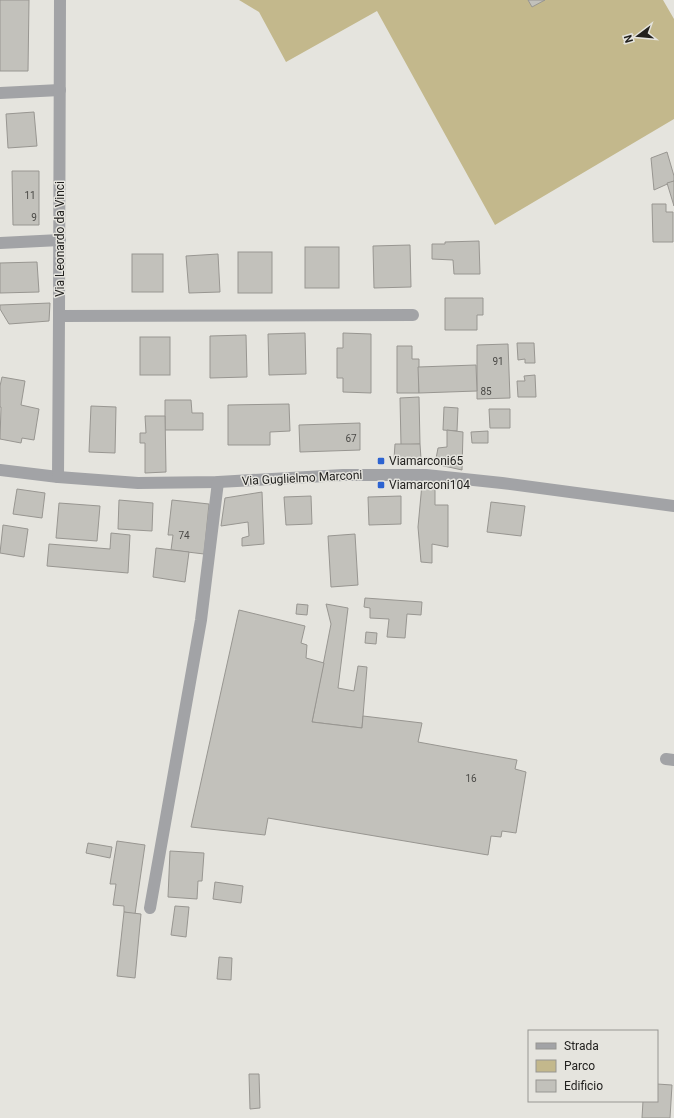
<svg xmlns="http://www.w3.org/2000/svg" width="674" height="1118" font-family="Roboto,sans-serif">
	<style>
		.green { fill: #c3b88c }
		.building { fill: #c2c1bb; stroke: #989691 }
		.lines { fill: none; stroke-linecap: round; stroke-linejoin: round }
		.minor { stroke: #a2a3a6; stroke-width: 12 }
		.poi-dot { fill: #2c63d1; stroke: #e5e4de; stroke-width: 1.5 }
		.labels { text-anchor: middle; stroke-width: 3; stroke-linejoin: round; paint-order: stroke }
		.number-label { font-size: 10px; fill: #4a4946 }
		.street-label { font-size: 12px; fill: #22211f; stroke: #e5e4de }
		.poi-label { font-size: 12px; fill: #22211f; stroke: #e5e4de; text-anchor: start }
	</style>
	<rect width="100%" height="100%" fill="#e5e4de"/>
	<path class="green" d="M239 0H663L674 19V119L495 225 377 11 286 62 259 12Z"/>
	<g class="building">
		<path d="M0 0H29L28 71H0Z"/>
		<path d="M528 0H545L532 7Z"/>
		<path d="M34 112 37 146 8 148 6 114Z"/>
		<path d="M667 152 674 176V181L654 190 651 158Z"/>
		<path d="M12 171H39V225H13Z"/>
		<path d="M674 181V206L667 183Z"/>
		<path d="M652 204H666V212H673V242H653Z"/>
		<path d="M479 241 480 274H454L453 260 432 259V244H445V242Z"/>
		<path d="M410 245 411 287 374 288 373 246Z"/>
		<rect x="305" y="247" width="34" height="41"/>
		<rect x="238" y="252" width="34" height="41"/>
		<rect x="132" y="254" width="31" height="38"/>
		<path d="M218 254 220 292 189 293 186 256Z"/>
		<path d="M37 262 39 292 0 293V263Z"/>
		<path d="M445 298H483V315H477V330H445Z"/>
		<path d="M50 303 49 321 9 324 0 309V305Z"/>
		<path d="M305 333 306 374 269 375 268 334Z"/>
		<path d="M343 333 371 334V393L343 392V378H337V348H343Z"/>
		<path d="M246 335 247 377 210 378V336Z"/>
		<rect x="140" y="337" width="30" height="38"/>
		<path d="M517 343H534L535 363H525V359L518 360Z"/>
		<path d="M508 344 510 398 477 399V345Z"/>
		<path d="M397 346H412V359H419V393H397Z"/>
		<path d="M476 365 477 391 419 393 418 367Z"/>
		<path d="M535 375 536 397H518L517 381H525L524 376Z"/>
		<path d="M2 377 25 381 21 405 39 409 34 440 22 438 21 443 0 439 1 407H0V386Z"/>
		<path d="M419 397 420 444 401 445 400 398Z"/>
		<path d="M165 400H191L192 413H203V430H165Z"/>
		<path d="M289 404 290 431 270 432V445H228V405Z"/>
		<path d="M91 406 116 407 115 453 89 452Z"/>
		<path d="M444 407 458 408 457 431 443 430Z"/>
		<path d="M489 409H510V428H490Z"/>
		<path d="M145 416H165L166 472 145 473V443H140V433H146Z"/>
		<path d="M360 423V450L300 452 299 425Z"/>
		<path d="M447 430 463 432 462 470 435 464 438 448 447 447Z"/>
		<path d="M488 431V443H472L471 432Z"/>
		<path d="M395 444H420L421 459H394Z"/>
		<path d="M422 484 435 485V505H448V547L432 544V563L421 562 418 527Z"/>
		<path d="M17 489 45 493 42 518 13 514Z"/>
		<path d="M262 492 264 544 242 546V538L249 536 248 522 221 526 225 498Z"/>
		<path d="M311 496 312 524 286 525 284 497Z"/>
		<path d="M401 496V524L369 525 368 497Z"/>
		<path d="M119 500 153 503 152 531 118 529Z"/>
		<path d="M172 500 209 504 204 554 171 550 173 535H168Z"/>
		<path d="M491 502 525 506 521 536 487 532Z"/>
		<path d="M59 503 100 506 97 541 56 538Z"/>
		<path d="M3 525 28 529 24 557 0 553Z"/>
		<path d="M111 533 130 535 128 573 47 566 49 544 110 549Z"/>
		<path d="M355 534 358 585 331 587 328 536Z"/>
		<path d="M156 548 189 552 185 582 153 577Z"/>
		<path d="M365 598 422 602 421 615 407 614 405 638 387 637 389 619 370 618V608L364 607Z"/>
		<path d="M297 604 308 605 307 615 296 614Z"/>
		<path d="M326 604 348 608 338 688 354 691 358 666 367 667 362 728 312 722 331 624Z"/>
		<path d="M239 610 305 626 301 643 307 645 306 658 324 663 312 722 362 728 363 716 422 723 418 742 517 760 515 769 526 772 516 833 502 831 501 837 491 836 488 855 268 818 265 835 191 827Z"/>
		<path d="M366 632 377 633 376 644 365 643Z"/>
		<path d="M117 841 145 845 135 914 124 912V906L113 905 116 884H110Z"/>
		<path d="M88 843 112 847 110 858 86 853Z"/>
		<path d="M170 851 204 853 202 881H198L197 899 168 897Z"/>
		<path d="M215 882 243 886 241 903 213 899Z"/>
		<path d="M175 906 189 907 186 937 171 935Z"/>
		<path d="M124 912 141 914 135 978 117 976Z"/>
		<path d="M219 957 232 958 231 980 217 979Z"/>
		<path d="M249 1074H259L260 1108 250 1109Z"/>
		<path d="M657 1084 672 1085 670 1118H642L643 1101H657Z"/>
	</g>
	<g class="lines">
		<g class="minor">
			<path d="M0 93 60 90"/>
			<path d="M0 243 60 240"/>
			<path d="M59 316 413 315"/>
			<path d="M0 470 58 477 138 483 218 482 343 475H426L502 483 674 506"/>
			<path d="M58 477 59 316 60 0"/>
			<path d="M666 759 674 760"/>
			<path d="M150 908 201 620 218 482"/>
		</g>
	</g>
	<g class="poi-dot">
		<rect x="377" y="457" width="8" height="8" rx="2"/>
		<rect x="377" y="481" width="8" height="8" rx="2"/>
	</g>
	<g class="labels">
		<g class="number-label">
			<text x="30" y="199">11</text>
			<text x="34" y="221">9</text>
			<text x="498" y="365">91</text>
			<text x="486" y="395">85</text>
			<text x="351" y="442">67</text>
			<text x="184" y="539">74</text>
			<text x="471" y="782">16</text>
		</g>
		<g class="street-label">
			<text transform="translate(60 239) rotate(-90)" y="4">Via Leonardo da Vinci</text>
			<text transform="translate(302 478) rotate(-3)" y="4">Via Guglielmo Marconi</text>
		</g>
		<g class="poi-label">
			<text x="389" y="465">Viamarconi65</text>
			<text x="389" y="489">Viamarconi104</text>
		</g>
	</g>
	<rect x="528" y="1030" width="130" height="72" fill="#e5e4de" stroke="#979692"/>
	<rect x="536" y="1043" width="20" height="6" fill="#a2a3a6" stroke="#979692"/>
	<text x="564" y="1050" font-size="12" fill="#22211f">Strada</text>
	<rect x="536" y="1060" width="20" height="12" fill="#c3b88c" stroke="#979692"/>
	<text x="564" y="1070" font-size="12" fill="#22211f">Parco</text>
	<rect x="536" y="1080" width="20" height="12" fill="#c2c1bb" stroke="#979692"/>
	<text x="564" y="1090" font-size="12" fill="#22211f">Edificio</text>
	<g transform="translate(638 36) rotate(254)" stroke="#e5e4de" stroke-width="3" paint-order="stroke">
	<path d="M0-3L7 15L0 10L-7 15Z" fill="#22211f"/>
	<text y="-6" font-size="11" font-weight="bold" text-anchor="middle" fill="#22211f">N</text>
	</g>
</svg>
